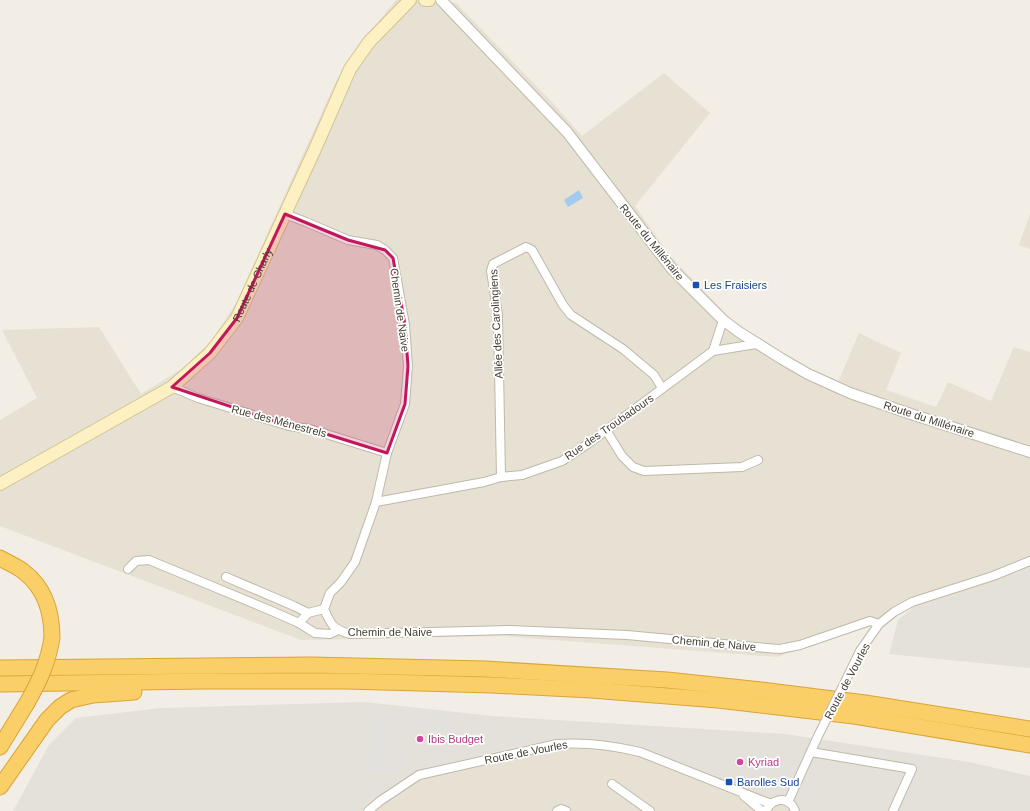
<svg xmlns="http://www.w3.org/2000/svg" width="1030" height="811" font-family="Arial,sans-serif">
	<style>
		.residential { fill: #e6e1d3 }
		.industrial { fill: #e4e0da }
		.parking { fill: #e3e1dd }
		.water { fill: #a1ccee }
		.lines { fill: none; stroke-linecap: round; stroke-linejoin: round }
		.minor-casing { stroke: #c0b9aa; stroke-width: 10 }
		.tertiary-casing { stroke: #c0b9aa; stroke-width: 12 }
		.secondary-casing { stroke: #d1c395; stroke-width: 14 }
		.motorway-casing { stroke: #daa437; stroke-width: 17 }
		.minor { stroke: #fff; stroke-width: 8 }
		.tertiary { stroke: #fff; stroke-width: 10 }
		.secondary { stroke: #fdf1c3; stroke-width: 12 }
		.motorway { stroke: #fbcf67; stroke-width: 15 }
		.minor-bridge-casing { stroke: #c0b9aa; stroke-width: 10; stroke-linecap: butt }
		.motorway-bridge-casing { stroke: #daa437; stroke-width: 17; stroke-linecap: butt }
		.minor-bridge { stroke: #fff; stroke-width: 8 }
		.motorway-bridge { stroke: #fbcf67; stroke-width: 15 }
		.marked { fill: #c2185b; fill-opacity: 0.2; stroke: #c2185b; stroke-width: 3; stroke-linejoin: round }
		.transit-dot { fill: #1a4fb4; stroke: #fff; stroke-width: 1.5 }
		.hotel-dot { fill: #d1479c; stroke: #fff; stroke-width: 1.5 }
		.labels { text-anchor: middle; stroke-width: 3.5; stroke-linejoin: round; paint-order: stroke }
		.street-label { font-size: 11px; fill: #443f34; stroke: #fff }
		.transit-label { font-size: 11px; fill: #164399; stroke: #fff; text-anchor: start }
		.hotel-label { font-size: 11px; fill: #b23c85; stroke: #fff; text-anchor: start }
	</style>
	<rect width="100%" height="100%" fill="#f2eee5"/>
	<g class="residential">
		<path d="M396 0H442L456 3 550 100 582 136 664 73 710 113 635 206 671 257 732 320 781 355 838 382 859 333 901 353 886 390 936 407 948 382 991 401 1014 347 1030 352V567L996 583 913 608 856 631 777 657 503 636 301 640 0 526V420L37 398 2 330 99 327 141 394 183 368 212 340 236 303 337 79 358 46Z"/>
		<path d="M1030 214V249L1019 245Z"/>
		<path d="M574 738 634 747 794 811H356L412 772 511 748Z"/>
	</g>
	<g class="industrial">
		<path d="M1030 567V668L889 654 898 620 913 608 996 583Z"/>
		<path d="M364 702 493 716 785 734 969 762 1030 776V811H794L634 747 574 738 511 748 412 772 356 811H13L49 745 76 718 161 708Z"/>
	</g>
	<path class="parking" d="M372 714 452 717 451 731 385 728V758L410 760 411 764 393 774 370 770Z"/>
	<path class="water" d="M579 190 583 198 568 207 564 200Z"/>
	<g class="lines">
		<defs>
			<g id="minor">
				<path d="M285 214 306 222 348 240 377 245 385 250 393 258 405 325 408 366 405 404 387 453 376 502 355 562 341 582 330 593 324 609C331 625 333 629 350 634L510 630 627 635 766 648 780 649 800 645 870 621 879 624"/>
				<path d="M713 351 723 320"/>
				<path d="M172 387 198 398 289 426 310 429 387 453"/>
				<path d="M606 430 622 456 633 467 644 471 742 467 758 460"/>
				<path d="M501 477 498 315 491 271 493 264 526 247 532 250 563 305 571 315 623 349 654 375 662 388"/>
				<path d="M376 502 484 482 501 477 522 475 562 461 589 443 713 351 756 344"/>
				<path d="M128 569 136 561 149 560 267 609 299 623 315 633 330 634 338 630"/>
				<path d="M226 577 294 606 308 613"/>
				<path d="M299 623 308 613 324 609"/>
				<path d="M847 678 860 651 879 624 894 612 912 602 993 576 1030 561"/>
				<path d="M811 752 912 769 893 811"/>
				<path d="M612 784 650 811"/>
				<path d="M744 796 762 811"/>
				<path d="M788 802 818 736"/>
				<path d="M368 811 380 801 419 775 557 744C586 742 611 745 640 752L771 804"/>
				<path d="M557 811 561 809 566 811"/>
				<path d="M766 811C772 797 790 796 795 811"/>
			</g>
			<path id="tertiary" d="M441 0 567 132 672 269 723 320 739 332 782 359 808 374 850 393 911 414 1030 452"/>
			<g id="secondary">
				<path d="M425 0H429"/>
				<path id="s1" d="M0 484 172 387 210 353 237 318 315 149 350 69 369 42 410 0"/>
			</g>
			<g id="motorway">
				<path d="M0 558C8 563 17 566 24 572 45 588 52 613 52 638"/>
				<path d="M0 668 311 665 485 669 667 680 761 690 865 703 1030 729"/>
				<path d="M0 684 206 681H346L492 685 591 690 718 700 854 716 1030 745"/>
				<path d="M0 747 27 703"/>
				<path d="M0 787 47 720 60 707 71 700 93 695 134 692"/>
			</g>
		</defs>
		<use href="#minor" class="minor-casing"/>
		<use href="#tertiary" class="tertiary-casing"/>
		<use href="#secondary" class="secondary-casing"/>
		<use href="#motorway" class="motorway-casing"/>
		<use href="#minor" class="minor"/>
		<use href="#tertiary" class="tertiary"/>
		<use href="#secondary" class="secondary"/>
		<use href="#motorway" class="motorway"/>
		<defs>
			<path id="minor-bridge" d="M818 736 847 678"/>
			<path id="motorway-bridge" d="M27 703C39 682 48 663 52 638"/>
		</defs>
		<use href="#minor-bridge" class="minor-bridge-casing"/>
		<use href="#motorway-bridge" class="motorway-bridge-casing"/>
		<use href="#minor-bridge" class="minor-bridge"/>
		<use href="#motorway-bridge" class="motorway-bridge"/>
	</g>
	<path class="marked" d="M285 214 348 240 385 250 393 258 405 325 408 366 405 404 387 453 310 429 289 426 172 387 210 353 237 318Z"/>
	<g class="transit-dot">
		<rect x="692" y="281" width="8" height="8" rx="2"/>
		<rect x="725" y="778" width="8" height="8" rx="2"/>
	</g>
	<g class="hotel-dot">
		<circle cx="420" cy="739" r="4"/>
		<circle cx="740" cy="762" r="4"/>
	</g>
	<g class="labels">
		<g class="street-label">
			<text transform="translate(652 242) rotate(51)" y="4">Route du Millénaire</text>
			<text dy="4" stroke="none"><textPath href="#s1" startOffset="329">Route de Charly</textPath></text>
			<text transform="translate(400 310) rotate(82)" y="4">Chemin de Naive</text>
			<text transform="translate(496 324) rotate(-93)" y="4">Allée des Carolingiens</text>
			<text transform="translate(929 419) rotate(18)" y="4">Route du Millénaire</text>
			<text transform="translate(279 421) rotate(15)" y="4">Rue des Ménestrels</text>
			<text transform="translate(609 427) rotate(-35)" y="4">Rue des Troubadours</text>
			<text x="390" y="636">Chemin de Naive</text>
			<text transform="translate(714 643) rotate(5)" y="4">Chemin de Naive</text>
			<text transform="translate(847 681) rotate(-62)" y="4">Route de Vourles</text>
			<text transform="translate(526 752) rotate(-11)" y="4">Route de Vourles</text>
		</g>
		<g class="transit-label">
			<text x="704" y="289">Les Fraisiers</text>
			<text x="737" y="786">Barolles Sud</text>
		</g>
		<g class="hotel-label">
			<text x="428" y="743">Ibis Budget</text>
			<text x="748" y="766">Kyriad</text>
		</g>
	</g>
</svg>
